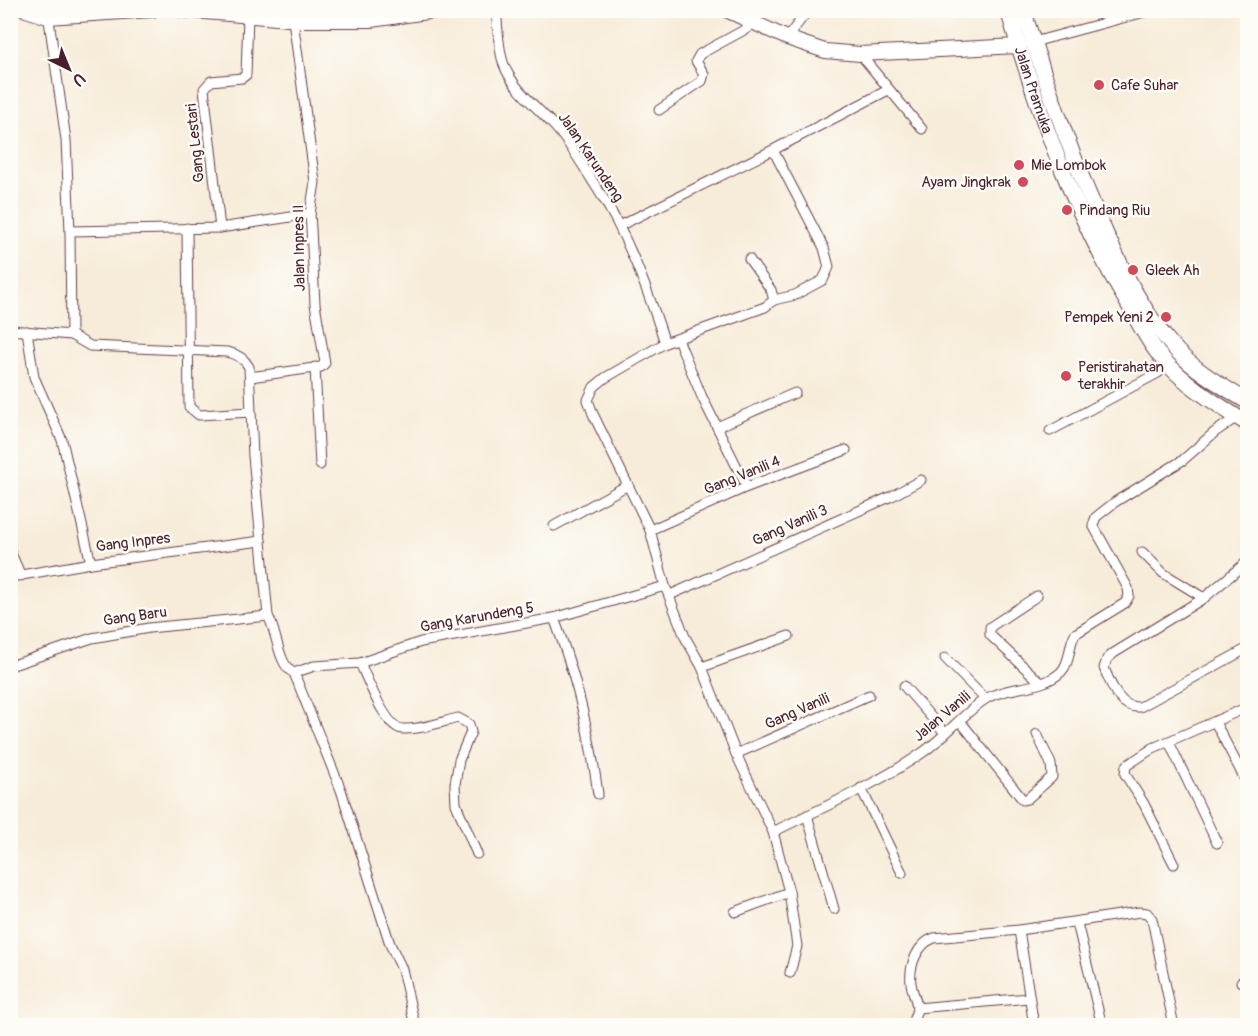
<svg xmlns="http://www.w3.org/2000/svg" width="1258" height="1036" font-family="Pangolin,sans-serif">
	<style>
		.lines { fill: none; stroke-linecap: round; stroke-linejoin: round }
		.street-casing { stroke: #643e45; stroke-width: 11 }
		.secondary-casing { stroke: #643e45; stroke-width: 16 }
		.primary-casing { stroke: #643e45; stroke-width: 17 }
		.street { stroke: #fff; stroke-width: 9 }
		.secondary { stroke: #fff; stroke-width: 14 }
		.primary { stroke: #fff; stroke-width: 15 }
		.poi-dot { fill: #d1495b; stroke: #fdfcf7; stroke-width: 2 }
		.labels { text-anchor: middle; stroke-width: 5; stroke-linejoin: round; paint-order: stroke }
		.poi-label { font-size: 15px; fill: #4a1f2b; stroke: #fdfcf7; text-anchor: start }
		.street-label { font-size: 15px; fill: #4a1f2b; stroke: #fdfcf7 }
	</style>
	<rect width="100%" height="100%" fill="#fdfcf7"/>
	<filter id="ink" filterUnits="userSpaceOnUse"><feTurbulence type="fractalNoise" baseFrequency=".0167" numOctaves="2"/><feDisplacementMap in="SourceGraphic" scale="12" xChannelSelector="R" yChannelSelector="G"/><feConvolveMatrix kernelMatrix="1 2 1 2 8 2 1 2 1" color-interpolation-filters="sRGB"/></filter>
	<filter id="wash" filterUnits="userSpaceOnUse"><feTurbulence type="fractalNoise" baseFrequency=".008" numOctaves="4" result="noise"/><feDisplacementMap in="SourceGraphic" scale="24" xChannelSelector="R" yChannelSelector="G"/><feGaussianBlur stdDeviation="1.35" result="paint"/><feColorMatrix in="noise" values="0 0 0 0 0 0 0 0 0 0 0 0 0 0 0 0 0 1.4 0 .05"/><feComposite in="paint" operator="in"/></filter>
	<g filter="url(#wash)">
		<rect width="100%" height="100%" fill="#f7ecd9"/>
	</g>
	<g filter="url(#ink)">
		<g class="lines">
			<defs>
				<g id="street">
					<path d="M496 10C498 27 498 49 504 65 514 91 538 107 556 128 572 146 584 168 597 188 626 232 649 293 665 343"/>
					<path d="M48 13 66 140 70 231 71 335"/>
					<path d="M787 38 808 10"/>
					<path d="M1030 43 1152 10"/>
					<path d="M860 54 922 129"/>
					<path d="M659 110 702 81 704 74 696 61 700 54 746 29 753 22"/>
					<path d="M773 150 824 248 829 267 823 280 795 295 774 300"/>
					<path d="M619 226 773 150 888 90"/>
					<path d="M187 228 189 407 199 415 251 412"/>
					<path d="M220 228 204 89 211 81 242 78 246 75 248 16"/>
					<path d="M70 231 220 228 310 214"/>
					<path d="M749 259 771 290 774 300 765 307 665 343 605 378 594 387 588 400 593 414 650 530 665 586 685 637 702 667 736 754 773 832 789 892 797 946 790 973"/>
					<path d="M10 330 71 335 90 346 227 352C237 354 244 358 249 367L253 456 268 616C277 631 278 666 294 673L341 790 390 944 402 969 415 1026"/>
					<path d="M27 331 34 377 62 440 91 563"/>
					<path d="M678 339 702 397 747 487"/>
					<path d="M315 367 320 465"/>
					<path d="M250 377 321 367 325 363 315 304 311 229 310 214 315 182 293 20"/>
					<path d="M717 427 795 393"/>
					<path d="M1050 431 1158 373 1167 363"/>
					<path d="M554 526 628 485"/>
					<path d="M650 530 747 487 846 450"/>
					<path d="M10 551 21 576"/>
					<path d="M1142 552 1163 573 1204 598 1248 561"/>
					<path d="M10 577 91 563 261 541"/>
					<path d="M670 595 892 496 921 480"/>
					<path d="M1037 596 990 627V635L1040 682"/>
					<path d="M1204 598 1114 653 1107 659 1104 668C1111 684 1119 709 1140 707L1248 648"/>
					<path d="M554 618C576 676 590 733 598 794"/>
					<path d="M945 658 985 699"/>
					<path d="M360 663C367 678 385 727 402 729 420 730 441 722 458 718L469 724 471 732 459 760 455 784 456 804 477 854"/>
					<path d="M10 666 92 638 149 628 268 616"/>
					<path d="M702 667 789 636"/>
					<path d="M294 673 314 666 360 663 421 642 554 618 665 586"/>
					<path d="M904 686 945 733"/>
					<path d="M960 721 1023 800 1027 799 1052 777 1051 764 1037 734"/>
					<path d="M1215 722 1248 785"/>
					<path d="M1169 742 1217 843"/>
					<path d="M736 754 869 695"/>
					<path d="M861 788 902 873"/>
					<path d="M807 815 834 909"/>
					<path d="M773 832C823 807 876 785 922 753 944 738 962 715 984 700 1006 685 1041 691 1061 672 1071 662 1068 646 1075 634L1125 603 1129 596 1128 588 1093 525 1096 517 1115 502 1183 460 1215 432 1237 417"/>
					<path d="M1174 864 1144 804 1125 774 1126 766 1153 748 1248 707"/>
					<path d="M735 912 789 892"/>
					<path d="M1077 923 1102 1026"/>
					<path d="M1019 930 1034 1026"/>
					<path d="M1241 982 1248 978"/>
					<path d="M917 1008 1029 998"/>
					<path d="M911 1026C913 1020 917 1013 917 1007 916 999 912 991 911 983 909 966 917 944 934 938L1019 930 1140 912 1147 913 1152 919 1174 1026"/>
				</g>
				<g id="secondary">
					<path d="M26 10 48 17 152 10"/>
					<path d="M182 10 300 20H371L441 10"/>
					<path d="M726 10 787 38 825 51 860 54 1018 46"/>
				</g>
				<g id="primary">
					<path id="s1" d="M1008 10C1038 111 1073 212 1127 302 1138 321 1147 341 1161 357 1184 384 1218 405 1248 424"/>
					<path d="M1023 10C1047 86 1073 162 1106 234 1125 275 1146 318 1177 351 1197 372 1224 387 1248 402"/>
				</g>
			</defs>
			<use href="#street" class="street-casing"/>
			<use href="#secondary" class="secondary-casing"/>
			<use href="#primary" class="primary-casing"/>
			<use href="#street" class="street"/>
			<use href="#secondary" class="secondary"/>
			<use href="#primary" class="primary"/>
		</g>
	</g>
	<g class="poi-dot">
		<circle cx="1099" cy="85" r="6"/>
		<circle cx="1019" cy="165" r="6"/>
		<circle cx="1023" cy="182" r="6"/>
		<circle cx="1067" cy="210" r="6"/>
		<circle cx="1133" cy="270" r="6"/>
		<circle cx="1166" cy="317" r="6"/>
		<circle cx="1066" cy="376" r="6"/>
	</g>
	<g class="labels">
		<g class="poi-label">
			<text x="1111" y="90">Cafe Suhar</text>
			<text x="1031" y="170">Mie Lombok</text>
			<text x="1011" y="187" text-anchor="end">Ayam Jingkrak</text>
			<text x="1079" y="215">Pindang Riu</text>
			<text x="1145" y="275">Gleek Ah</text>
			<text x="1154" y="322" text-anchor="end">Pempek Yeni 2</text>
			<text x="1078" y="372">Peristirahatan<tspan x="1078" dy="17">terakhir</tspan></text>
		</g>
		<g class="street-label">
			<text dy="5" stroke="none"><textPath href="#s1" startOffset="84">Jalan Pramuka</textPath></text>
			<text transform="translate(195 143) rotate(-96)" y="5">Gang Lestari</text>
			<text transform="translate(591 157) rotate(56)" y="5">Jalan Karundeng</text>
			<text transform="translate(299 248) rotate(-91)" y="5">Jalan Inpres II</text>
			<text transform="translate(742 475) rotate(-22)" y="5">Gang Vanili 4</text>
			<text transform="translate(790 525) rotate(-24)" y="5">Gang Vanili 3</text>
			<text transform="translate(133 542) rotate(-7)" y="5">Gang Inpres</text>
			<text transform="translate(135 616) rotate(-8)" y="5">Gang Baru</text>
			<text transform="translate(477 617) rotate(-10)" y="5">Gang Karundeng 5</text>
			<text transform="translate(797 711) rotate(-24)" y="5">Gang Vanili</text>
			<text transform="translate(942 716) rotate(-40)" y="5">Jalan Vanili</text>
		</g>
	</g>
	<rect width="1258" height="1036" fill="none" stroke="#fdfcf7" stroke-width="36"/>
	<g transform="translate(69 69) rotate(137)" stroke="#fdfcf7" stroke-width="4.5" paint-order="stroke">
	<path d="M0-4.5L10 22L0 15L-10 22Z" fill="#4a1f2b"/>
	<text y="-9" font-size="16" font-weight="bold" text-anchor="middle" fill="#4a1f2b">U</text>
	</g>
</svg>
